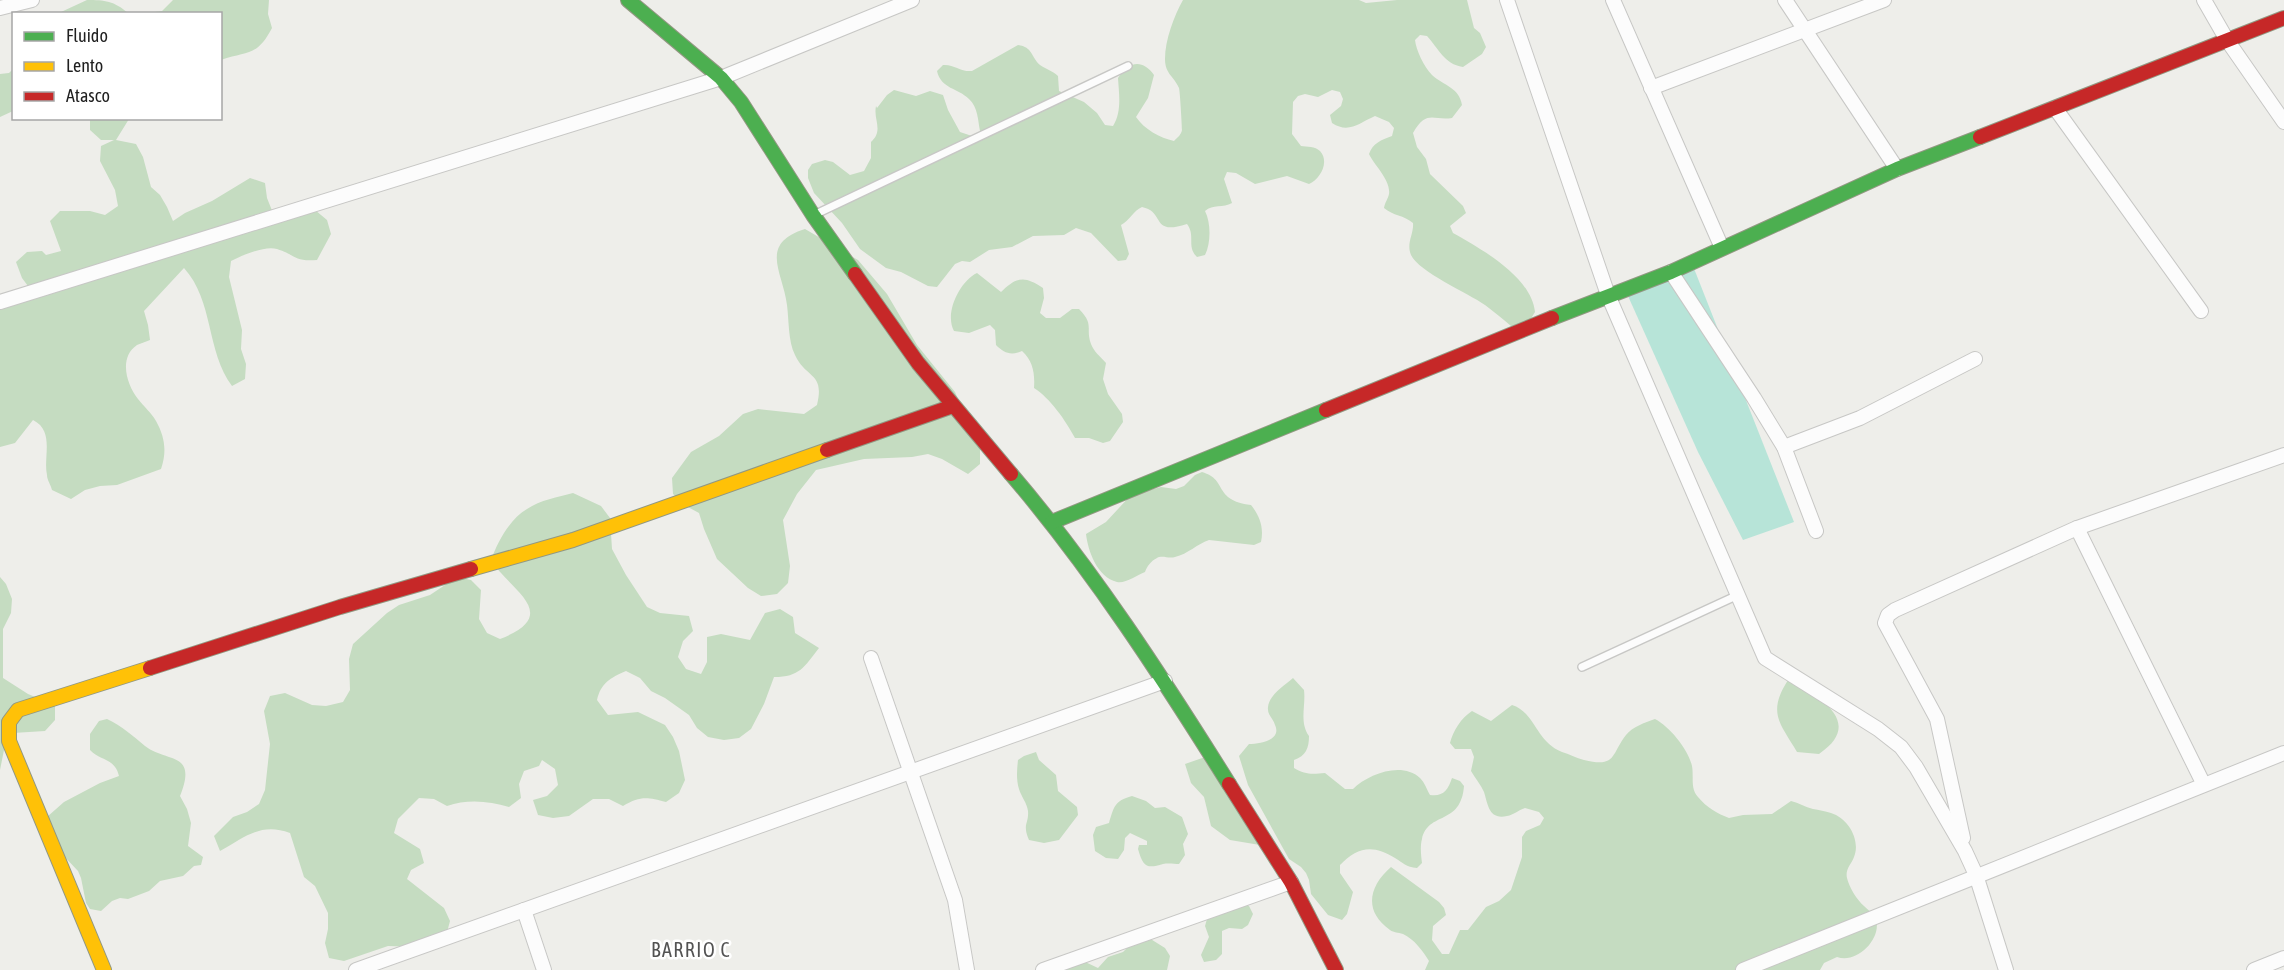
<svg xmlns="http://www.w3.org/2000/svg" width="2284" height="970" font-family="'Asap Condensed',sans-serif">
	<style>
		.forest { fill: #c5dcc1 }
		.pitch { fill: #b7e4d8 }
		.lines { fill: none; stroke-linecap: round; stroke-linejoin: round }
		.lane-casing { stroke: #c7c7c5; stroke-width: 10 }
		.street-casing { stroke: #c7c7c5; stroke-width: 16 }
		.fast-casing { stroke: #929882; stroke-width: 16 }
		.slow-casing { stroke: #929882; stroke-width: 16 }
		.jam-casing { stroke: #929882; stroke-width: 16 }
		.lane { stroke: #fcfcfc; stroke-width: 7 }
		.street { stroke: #fcfcfc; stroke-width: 14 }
		.fast { stroke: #4caf50; stroke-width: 14 }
		.slow { stroke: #ffc107; stroke-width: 14 }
		.jam { stroke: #c62828; stroke-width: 14 }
		.labels { text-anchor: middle; stroke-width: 5; stroke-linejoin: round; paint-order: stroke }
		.neighbourhood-label { font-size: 20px; letter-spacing: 1.5px; fill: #535353; stroke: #fff }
	</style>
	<rect width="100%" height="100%" fill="#eeeeea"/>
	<g class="forest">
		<path d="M87 0C105 0 114 1 128 13H53L61 12Z"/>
		<path d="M173 0H269L268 14 272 28C257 57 247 51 221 60L220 14 147 13 162 11Z"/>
		<path d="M1183 0H1359L1366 3 1397 0H1467L1474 28 1480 33 1486 47 1482 54 1463 67C1444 64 1439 49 1427 36L1420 35 1415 40C1416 50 1424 67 1432 75 1444 86 1459 87 1462 105L1452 118C1433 121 1427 109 1413 133L1417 147 1426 159 1430 174 1463 206 1466 213 1450 226 1453 233C1481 249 1531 276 1535 312L1527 325 1511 326C1503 319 1494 312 1485 305 1468 293 1419 272 1411 255 1406 243 1414 234 1413 223 1404 215 1393 216 1384 208 1385 202 1388 199 1389 194 1391 180 1374 165 1369 154 1373 143 1381 140 1392 136L1394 128 1389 122 1375 116C1359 123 1349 134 1332 123L1330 115 1341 106 1343 99 1340 92 1332 90 1318 97 1305 94 1298 96 1293 102 1292 134 1301 146C1307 147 1315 146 1320 151 1330 162 1320 179 1309 184L1287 176 1255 184 1236 173 1227 172 1224 179 1232 203C1223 208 1213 204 1205 211 1211 223 1211 243 1205 255L1197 257C1186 246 1196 236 1187 224 1150 236 1166 212 1142 207 1133 211 1130 220 1121 225L1129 254 1126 260 1118 261 1091 233 1076 228 1064 235 1033 236 1012 247 989 250 970 262 962 261 955 264 937 287 928 286 901 272 886 268 860 249 842 223 814 193 808 178V170L812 164 825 160 833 162 850 175 864 171 871 158V142C884 130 873 120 876 106L877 108 887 95 894 90 916 96 930 91 943 95 948 110 960 132 975 137 980 131C978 121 978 107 969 99 958 88 941 89 937 71L943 65C954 64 960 72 972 71L1018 45C1033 47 1031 57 1040 65 1046 69 1053 71 1058 76L1059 91 1084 102 1097 113 1105 125 1113 126C1122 112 1119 94 1118 78 1128 62 1142 58 1154 75L1148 98 1136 117C1144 129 1160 138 1174 141 1178 137 1181 135 1182 130 1182 126 1180 91 1179 88 1174 76 1165 74 1165 59 1165 40 1174 16 1183 0Z"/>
		<path d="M13 69V111L0 117V74L9 73Z"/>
		<path d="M90 119H129L116 140 136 144 143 157 151 187 160 195 167 207 173 221 185 213 212 201 250 178 265 183 267 198 273 213 315 210 327 220 331 234 317 260C294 262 296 255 277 249 265 245 241 256 231 261L229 277 242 330 241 349 246 364 245 379 232 386C206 351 214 301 184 268L144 311 148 325 150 340C146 342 141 343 137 345 118 358 127 385 138 399 144 407 151 412 156 421 165 437 167 452 161 469L117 485 100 486 85 490 71 499 52 490C51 485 47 480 47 475 43 457 55 431 33 420L15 443 0 447V300L31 290 22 278 16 262 27 252 42 251 46 255 61 251 50 221 60 211H90L105 215 118 206 115 190 100 161 101 146 114 140H101L90 130Z"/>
		<path d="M805 229 858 260 887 294 917 345 955 392 980 448V464L968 474 942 459 928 454 912 457 864 459 816 470 797 494 783 520 790 566 788 583 777 594 761 596 748 588 717 559 704 529 699 513 686 506 673 494 672 478 691 452 719 436 743 414 758 409 804 414 817 405C825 372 806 379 795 355 788 341 789 320 787 305 783 272 758 244 805 229Z"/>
		<path d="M977 273 1001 292C1017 277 1024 275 1043 288L1044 298 1040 313 1046 318H1060L1072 309H1079C1095 325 1085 328 1091 344 1094 352 1100 356 1106 363L1103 379 1108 394 1122 414 1123 422 1110 441 1103 443 1089 438H1075C1066 421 1050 398 1034 388 1035 373 1033 361 1022 351 1011 356 1004 353 996 345L995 330 990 325 969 333 954 331C944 313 960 281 977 273Z"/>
		<path d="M1202 472C1229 480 1212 500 1251 505 1260 516 1264 528 1261 542L1254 545 1209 540C1197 544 1188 554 1175 557 1169 559 1162 555 1157 558 1151 561 1147 566 1145 572 1137 575 1125 584 1117 582 1097 577 1088 551 1086 534L1106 522 1131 495 1161 487 1176 489 1184 486 1195 475Z"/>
		<path d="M573 493 601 506 610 518 612 549 626 575 647 607 660 613 689 616 693 631 683 641 678 657 686 669 701 674 707 662V637L721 634 750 640 765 613 780 609 793 617 795 633 819 648C804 667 800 677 774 677L764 704 751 729 739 738 724 740 708 737 697 728 689 715 665 698 651 691 640 678 626 671C610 678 601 683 597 700L608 715 638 712 665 725 673 737 679 751 685 780 679 793 666 802C647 797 640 796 623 806L609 799H593L569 816 553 818 538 815 533 800 547 796 558 785 555 769 542 760 539 766 524 771 519 784 521 798 509 807C489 801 467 799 447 806L434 799 419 798 398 819 394 833 420 849 424 863 411 870 407 879 444 908 450 921 446 936 418 947 388 946 344 961 329 958 325 943 328 929V913L315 886 304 877 290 833C261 822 245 837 220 851L214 836 233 817 247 812 259 804 265 790 270 744 264 711 270 696 285 693 312 705 326 706 343 702 350 690 349 659 353 644 387 613 399 605 430 595 457 577 471 580 481 590 479 619 487 633 500 639C564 614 509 590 491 560 498 541 510 519 527 509 540 500 558 497 573 493Z"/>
		<path d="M0 577 6 584 12 599 11 613 3 629V678L28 694 55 705V720L45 731 13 733 5 745 0 770Z"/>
		<path d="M1293 678 1304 690C1306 706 1299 722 1309 736 1309 748 1306 756 1294 760V768C1305 775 1313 774 1325 773L1345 789H1353C1368 774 1402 761 1420 778 1425 783 1427 790 1430 795 1443 797 1448 790 1452 778L1460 781 1464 786C1461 826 1428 811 1422 839 1420 846 1421 855 1422 863L1417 868C1406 867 1403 863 1395 858 1373 844 1357 847 1340 865V873L1353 892 1347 914 1342 920 1328 915 1311 894 1309 880 1306 873 1301 867 1289 859 1248 785 1239 756 1249 744C1260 744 1282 740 1275 725 1273 718 1267 715 1268 707 1269 695 1284 686 1293 678Z"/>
		<path d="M1788 680C1820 696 1865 723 1819 754L1797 752C1780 723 1767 713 1788 680Z"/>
		<path d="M1512 705C1535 712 1536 742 1562 752 1569 754 1576 758 1584 760 1617 768 1611 754 1626 735 1632 727 1646 722 1655 719 1670 727 1688 749 1692 766 1694 777 1690 788 1698 797 1706 807 1718 814 1729 818L1743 815 1772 814 1791 801C1799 803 1805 807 1813 809 1819 810 1825 811 1831 813 1848 818 1861 840 1854 857 1851 865 1845 869 1847 878 1849 887 1857 900 1864 906 1867 909 1871 912 1874 915 1886 935 1858 965 1837 957L1824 963 1820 970H1425L1429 961C1423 951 1414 939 1403 934 1398 932 1394 933 1390 930 1363 911 1369 886 1391 867L1439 902 1444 908 1446 915 1433 926 1432 940 1442 954H1449L1460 930H1468L1486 907 1499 901 1511 890 1522 857V837L1526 831 1540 825 1544 818 1539 812 1525 808C1518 810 1514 815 1507 816 1489 820 1488 805 1484 792 1481 785 1475 778 1471 771L1474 757 1471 749H1455L1450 743C1453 731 1461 718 1472 711L1491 721Z"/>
		<path d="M107 719C122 726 133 736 145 746 167 763 198 751 180 796L187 809 191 823 188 846 203 857 201 865 194 866 183 876 160 881 149 891 128 899 120 898 112 901 101 911 90 909 86 903 81 878 78 871 62 854 47 817 64 802 100 783 119 776C115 758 100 761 90 750V734L99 721Z"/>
		<path d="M1036 752 1039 760 1056 775 1058 791 1077 807 1078 815 1059 840 1044 843 1029 840C1022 824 1029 824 1028 811 1027 803 1021 796 1019 789 1016 779 1017 769 1018 760L1024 756Z"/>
		<path d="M1208 756 1260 845 1230 840 1211 826 1204 797 1191 783 1185 764Z"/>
		<path d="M1132 796 1146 801 1155 808 1165 807 1182 817 1188 834 1183 844 1185 855 1179 864C1175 864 1168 863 1163 864 1147 869 1143 867 1138 849L1139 845H1147V841L1130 833 1125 838 1124 850 1118 859 1106 858 1095 851 1093 835 1096 827 1109 823C1114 807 1114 801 1132 796Z"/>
		<path d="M1242 903 1249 906 1253 914 1248 925 1242 929 1229 928 1222 931V954L1216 960 1204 962 1201 955 1209 937 1205 926 1207 919Z"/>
		<path d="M1149 938 1165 948 1170 956 1167 970H1066L1065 968 1081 960 1098 968 1108 957 1123 952 1131 944Z"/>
	</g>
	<path class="pitch" d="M1693 266 1794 522 1743 540 1698 452 1628 296Z"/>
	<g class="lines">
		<defs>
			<g id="lane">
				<path d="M816 214 1128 66"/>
				<path d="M1582 667 1738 595"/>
			</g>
			<g id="street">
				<path d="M1507 0 1608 295 1765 658 1878 729 1901 747 1916 767 1965 851 1976 875 2006 970"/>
				<path d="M1613 0 1722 248"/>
				<path d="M1785 0 1897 169"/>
				<path d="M2204 0 2227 40 2284 122"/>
				<path d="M0 8 32 0"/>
				<path d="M1651 88 1884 0"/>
				<path d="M2055 108 2201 311"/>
				<path d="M1671 272 1754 398 1784 447 1816 531"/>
				<path d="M0 302 721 78 912 0"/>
				<path d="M1784 447 1860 418 1975 359"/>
				<path d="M2077 528 2203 783"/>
				<path d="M871 658 955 900 967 970"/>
				<path d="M1963 838 1937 719 1885 623 1888 615 1895 610 2077 528 2284 455"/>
				<path d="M524 910 544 970"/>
				<path d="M356 970 1165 681"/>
				<path d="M1043 970 1291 882"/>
				<path d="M1743 970 2284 753"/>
				<path d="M2254 970 2284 958"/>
			</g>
			<g id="fast">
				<path d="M628 0 721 78 741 102 813 215 855 274"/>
				<path d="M1552 318 1671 272 1897 169 1980 137"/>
				<path d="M1011 474C1093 570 1162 677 1229 784"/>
				<path d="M1052 522 1326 410"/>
			</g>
			<g id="slow">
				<path d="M471 569 573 540 827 450"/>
				<path d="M104 970 9 741V722L18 710 150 668"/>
			</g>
			<g id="jam">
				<path d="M1980 137 2284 18"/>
				<path d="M855 274 918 363 1011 474"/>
				<path d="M1326 410 1552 318"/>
				<path d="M827 450 953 406"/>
				<path d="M150 668 340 607 471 569"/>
				<path d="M1229 784 1291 882 1336 970"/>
			</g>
		</defs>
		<use href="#lane" class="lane-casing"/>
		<use href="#street" class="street-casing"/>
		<use href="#fast" class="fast-casing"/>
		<use href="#slow" class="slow-casing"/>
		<use href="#jam" class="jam-casing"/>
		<use href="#lane" class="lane"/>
		<use href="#street" class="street"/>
		<use href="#fast" class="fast"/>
		<use href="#slow" class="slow"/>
		<use href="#jam" class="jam"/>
	</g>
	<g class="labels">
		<g class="neighbourhood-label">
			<text x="691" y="957">BARRIO C</text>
		</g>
	</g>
	<rect x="12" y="12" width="210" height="108" fill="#ffffff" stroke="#a6a6a6" stroke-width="1.5"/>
	<rect x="24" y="32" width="30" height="9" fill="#4caf50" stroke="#a6a6a6" stroke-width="1.5"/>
	<text x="66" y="42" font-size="18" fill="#202020">Fluido</text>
	<rect x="24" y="62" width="30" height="9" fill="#ffc107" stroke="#a6a6a6" stroke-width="1.5"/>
	<text x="66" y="72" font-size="18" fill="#202020">Lento</text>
	<rect x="24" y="92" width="30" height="9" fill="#c62828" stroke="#a6a6a6" stroke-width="1.5"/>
	<text x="66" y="102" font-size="18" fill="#202020">Atasco</text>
</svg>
